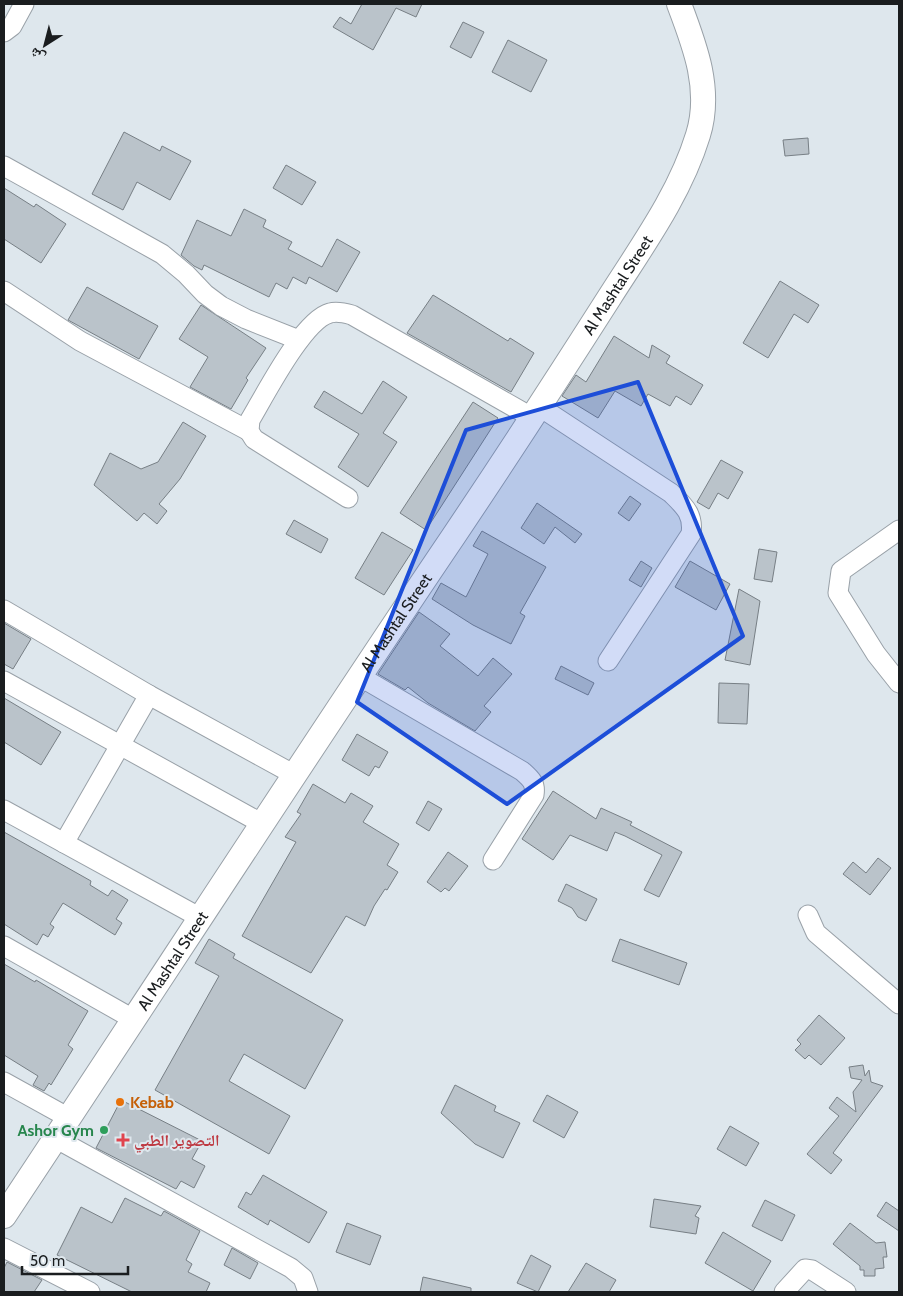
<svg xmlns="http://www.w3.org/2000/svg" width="903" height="1296" font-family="Cabin,'Noto Naskh Arabic',sans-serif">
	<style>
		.building { fill: #bac3ca; stroke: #777f85 }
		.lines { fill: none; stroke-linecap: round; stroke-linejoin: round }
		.minor-casing { stroke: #99a1a8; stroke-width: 21 }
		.major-casing { stroke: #99a1a8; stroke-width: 26 }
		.minor { stroke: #fff; stroke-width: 19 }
		.major { stroke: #fff; stroke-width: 24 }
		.marked { fill: #1d4ed8; fill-opacity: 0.2; stroke: #1d4ed8; stroke-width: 4; stroke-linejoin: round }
		.food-dot { fill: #e8710a; stroke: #dee7ed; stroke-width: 2 }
		.leisure-dot { fill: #2e9e5b; stroke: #dee7ed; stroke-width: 2 }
		.health-dot { fill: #e0444e; stroke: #dee7ed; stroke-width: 2 }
		.labels { text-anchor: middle; stroke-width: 4; stroke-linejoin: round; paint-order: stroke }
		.street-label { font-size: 16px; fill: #1a1d1f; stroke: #dee7ed }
		.food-label { font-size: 16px; font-weight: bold; fill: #c56008; stroke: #dee7ed; text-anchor: start }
		.leisure-label { font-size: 16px; font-weight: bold; fill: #27864d; stroke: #dee7ed; text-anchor: end }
		.health-label { font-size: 16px; font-weight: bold; fill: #be3a42; stroke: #dee7ed; text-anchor: start }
	</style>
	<rect width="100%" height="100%" fill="#dee7ed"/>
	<g class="building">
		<path d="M362 4H422L416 17 396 8 373 50 333 27 340 17 351 24Z"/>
		<path d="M463 22 484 32 471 58 450 47Z"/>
		<path d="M508 40 547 60 531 92 492 72Z"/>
		<path d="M124 132 160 151 162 146 191 161 170 200 137 182 123 210 92 194Z"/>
		<path d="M808 138 809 154 785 156 783 140Z"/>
		<path d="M286 165 316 182 302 205 273 188Z"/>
		<path d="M4 188 34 207 36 204 66 224 41 263 4 239Z"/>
		<path d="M244 209 266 220 263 227 292 242 288 249 322 267 337 239 360 252 337 292 309 277 306 284 293 277 287 289 276 283 269 297 204 265 202 270 194 266 181 255 197 220 231 236Z"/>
		<path d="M780 281 819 305 808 323 794 314 768 358 743 343Z"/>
		<path d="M87 287 158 326 139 359 68 320Z"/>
		<path d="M433 295 508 341 510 338 534 353 511 392 407 333Z"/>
		<path d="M201 305 266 348 246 378 248 380 231 409 190 387 208 357 179 339Z"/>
		<path d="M614 336 649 358 652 345 670 356 666 363 703 385 691 405 676 396 670 406 648 394 641 406 615 391 598 418 562 396 576 375 586 382Z"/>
		<path d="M383 381 407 397 383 433 397 442 368 487 338 467 359 434 314 407 324 391 362 414Z"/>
		<path d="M473 402 498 418 426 530 400 513Z"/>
		<path d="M183 422 206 436 180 479 159 504 167 511 157 524 144 513 137 521 94 485 110 453 141 469 158 462Z"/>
		<path d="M721 460 743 472 728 499 718 493 709 509 697 502Z"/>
		<path d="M630 496 641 504 629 521 618 513Z"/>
		<path d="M537 503 582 534 575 543 555 527 544 544 521 528Z"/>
		<path d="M294 520 328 539 321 553 286 534Z"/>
		<path d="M482 531 546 567 520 613 525 616 511 644 473 625 432 599 441 583 466 597 488 554 473 546Z"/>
		<path d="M382 532 413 550 384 595 355 578Z"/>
		<path d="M759 549 777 552 772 582 754 579Z"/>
		<path d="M641 561 652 568 641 587 629 580Z"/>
		<path d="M690 561 730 584 716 610 675 587Z"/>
		<path d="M739 589 760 601 750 665 725 660Z"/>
		<path d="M419 612 450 634 440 646 478 676 493 658 512 674 484 706 491 712 475 731 428 703 408 687 405 690 378 674Z"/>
		<path d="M4 623 31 639 13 669 4 664Z"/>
		<path d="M561 666 594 683 588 695 555 679Z"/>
		<path d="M719 683 749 684 747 724 718 723Z"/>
		<path d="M4 698 61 732 41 765 4 742Z"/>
		<path d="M357 734 388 752 379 768 375 766 369 776 342 760Z"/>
		<path d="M313 784 345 803 351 793 373 806 363 822 399 844 387 865 398 872 387 890 385 889 374 906 365 926 346 916 311 973 242 936 296 842 285 837 301 814 297 812Z"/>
		<path d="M553 791 596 819 601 808 632 822 630 825 682 852 659 897 644 890 662 855 625 836 615 832 607 851 570 835 553 860 522 839Z"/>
		<path d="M428 801 442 809 429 831 416 823Z"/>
		<path d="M4 832 91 881 90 885 108 896 112 890 128 900 116 919 122 923 115 935 63 903 50 924 54 927 48 937 43 934 37 945 4 924Z"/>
		<path d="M448 852 468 866 449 891 445 888 441 892 427 882Z"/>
		<path d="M878 858 891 868 870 895 843 874 853 862 866 873Z"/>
		<path d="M566 884 597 899 586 921 578 917 572 908 558 901Z"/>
		<path d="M209 939 235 954 233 958 343 1020 305 1089 244 1054 229 1081 290 1116 269 1154 155 1090 219 976 195 963Z"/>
		<path d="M620 939 687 963 679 985 612 961Z"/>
		<path d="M4 964 35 982 36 980 88 1011 68 1045 73 1049 51 1085 49 1083 44 1091 33 1085 38 1076 4 1055Z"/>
		<path d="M819 1015 845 1038 821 1065 809 1055 805 1059 795 1050 801 1044 797 1040Z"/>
		<path d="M863 1065 865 1076 869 1070 871 1082 883 1086 833 1153 842 1160 831 1174 807 1154 839 1116 829 1108 837 1097 856 1112 853 1092 862 1080 851 1078 849 1067Z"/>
		<path d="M455 1085 496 1106 494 1111 520 1123 503 1158 475 1144 441 1113Z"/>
		<path d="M547 1095 578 1112 564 1138 533 1121Z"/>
		<path d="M121 1100 202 1141 192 1159 205 1166 194 1188 181 1181 176 1189 96 1148Z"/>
		<path d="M730 1126 759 1143 746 1166 717 1149Z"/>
		<path d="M263 1175 327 1212 309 1243 270 1220 268 1225 238 1207 246 1192 251 1195Z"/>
		<path d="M125 1198 161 1216 164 1211 200 1231 186 1260 192 1264 188 1272 210 1283 206 1292H132L57 1255 81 1207 112 1223Z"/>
		<path d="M654 1199 701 1206 695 1216 699 1218 696 1234 650 1227Z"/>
		<path d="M765 1200 795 1215 782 1241 752 1226Z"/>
		<path d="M886 1202 899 1211V1231L877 1216Z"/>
		<path d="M347 1223 381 1236 370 1265 336 1252Z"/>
		<path d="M850 1223 876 1243 885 1242 887 1257H883L884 1268 875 1269V1276H864V1270H860V1266L833 1244Z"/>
		<path d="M723 1232 771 1261 753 1291 705 1263Z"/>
		<path d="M232 1248 258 1263 250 1279 224 1265Z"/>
		<path d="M531 1255 551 1266 538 1292 517 1283Z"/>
		<path d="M7 1262 42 1280 34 1292H4V1268Z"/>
		<path d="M586 1263 616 1280 609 1292H568Z"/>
		<path d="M423 1277 471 1288V1292H420Z"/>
	</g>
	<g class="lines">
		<defs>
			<g id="minor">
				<path d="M4 32 12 26 24 4"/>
				<path d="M4 166 162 254 186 274 205 294 221 306 246 319 299 340"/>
				<path d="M4 291 80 341 249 431"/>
				<path d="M540 407 671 493C684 506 694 514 691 534L608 661"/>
				<path d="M348 498 254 439 249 431 250 420C265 395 303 320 330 313 337 311 345 313 352 315L533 418"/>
				<path d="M899 530 841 571 838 593 876 654 899 683"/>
				<path d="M4 610 149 695 293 774"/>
				<path d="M359 676 522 771C531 779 536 783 534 795L493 860"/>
				<path d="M4 681 261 823"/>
				<path d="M4 810 199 917"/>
				<path d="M64 843 149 695"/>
				<path d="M808 915 816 933 899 1004"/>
				<path d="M4 946 133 1019"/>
				<path d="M4 1082 69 1118"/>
				<path d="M55 1138 291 1268 303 1278 308 1292"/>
				<path d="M4 1248 90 1292"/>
				<path d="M784 1292 805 1269 812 1270 846 1292"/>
			</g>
			<g id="major">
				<path id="s1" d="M4 1216C154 990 301 762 453 537 506 458 558 378 609 298 642 246 680 194 698 135 712 90 695 46 679 4"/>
			</g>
		</defs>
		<use href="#minor" class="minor-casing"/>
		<use href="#major" class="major-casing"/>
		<use href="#minor" class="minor"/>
		<use href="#major" class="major"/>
	</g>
	<path class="marked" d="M638 382 743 636 507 804 357 702 466 430Z"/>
	<circle class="food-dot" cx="120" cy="1102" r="5"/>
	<circle class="leisure-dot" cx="104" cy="1130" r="5"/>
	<path class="health-dot" d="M120.5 1132.5h5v5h5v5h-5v5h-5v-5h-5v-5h5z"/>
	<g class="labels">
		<g class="street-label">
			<text dy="6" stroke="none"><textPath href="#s1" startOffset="1115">Al Mashtal Street</textPath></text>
			<text dy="6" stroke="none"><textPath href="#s1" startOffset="711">Al Mashtal Street</textPath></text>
			<text dy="6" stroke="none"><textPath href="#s1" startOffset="306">Al Mashtal Street</textPath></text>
		</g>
		<g class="food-label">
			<text x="130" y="1108">Kebab</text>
		</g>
		<g class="leisure-label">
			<text x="94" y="1136">Ashor Gym</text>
		</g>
		<g class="health-label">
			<text x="134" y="1146">التصوير الطبي</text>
		</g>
	</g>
	<rect width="903" height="1296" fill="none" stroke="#1a1d1f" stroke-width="10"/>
	<g transform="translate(45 45) rotate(216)" stroke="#dee7ed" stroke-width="4" paint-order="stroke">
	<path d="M0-4L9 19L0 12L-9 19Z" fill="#1a1d1f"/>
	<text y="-8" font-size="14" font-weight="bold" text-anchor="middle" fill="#1a1d1f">ش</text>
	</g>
	<path d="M22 1266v8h106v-8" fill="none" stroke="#1a1d1f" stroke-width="2.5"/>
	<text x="30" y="1266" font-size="15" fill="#1a1d1f" stroke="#dee7ed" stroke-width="4" paint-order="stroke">50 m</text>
</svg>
